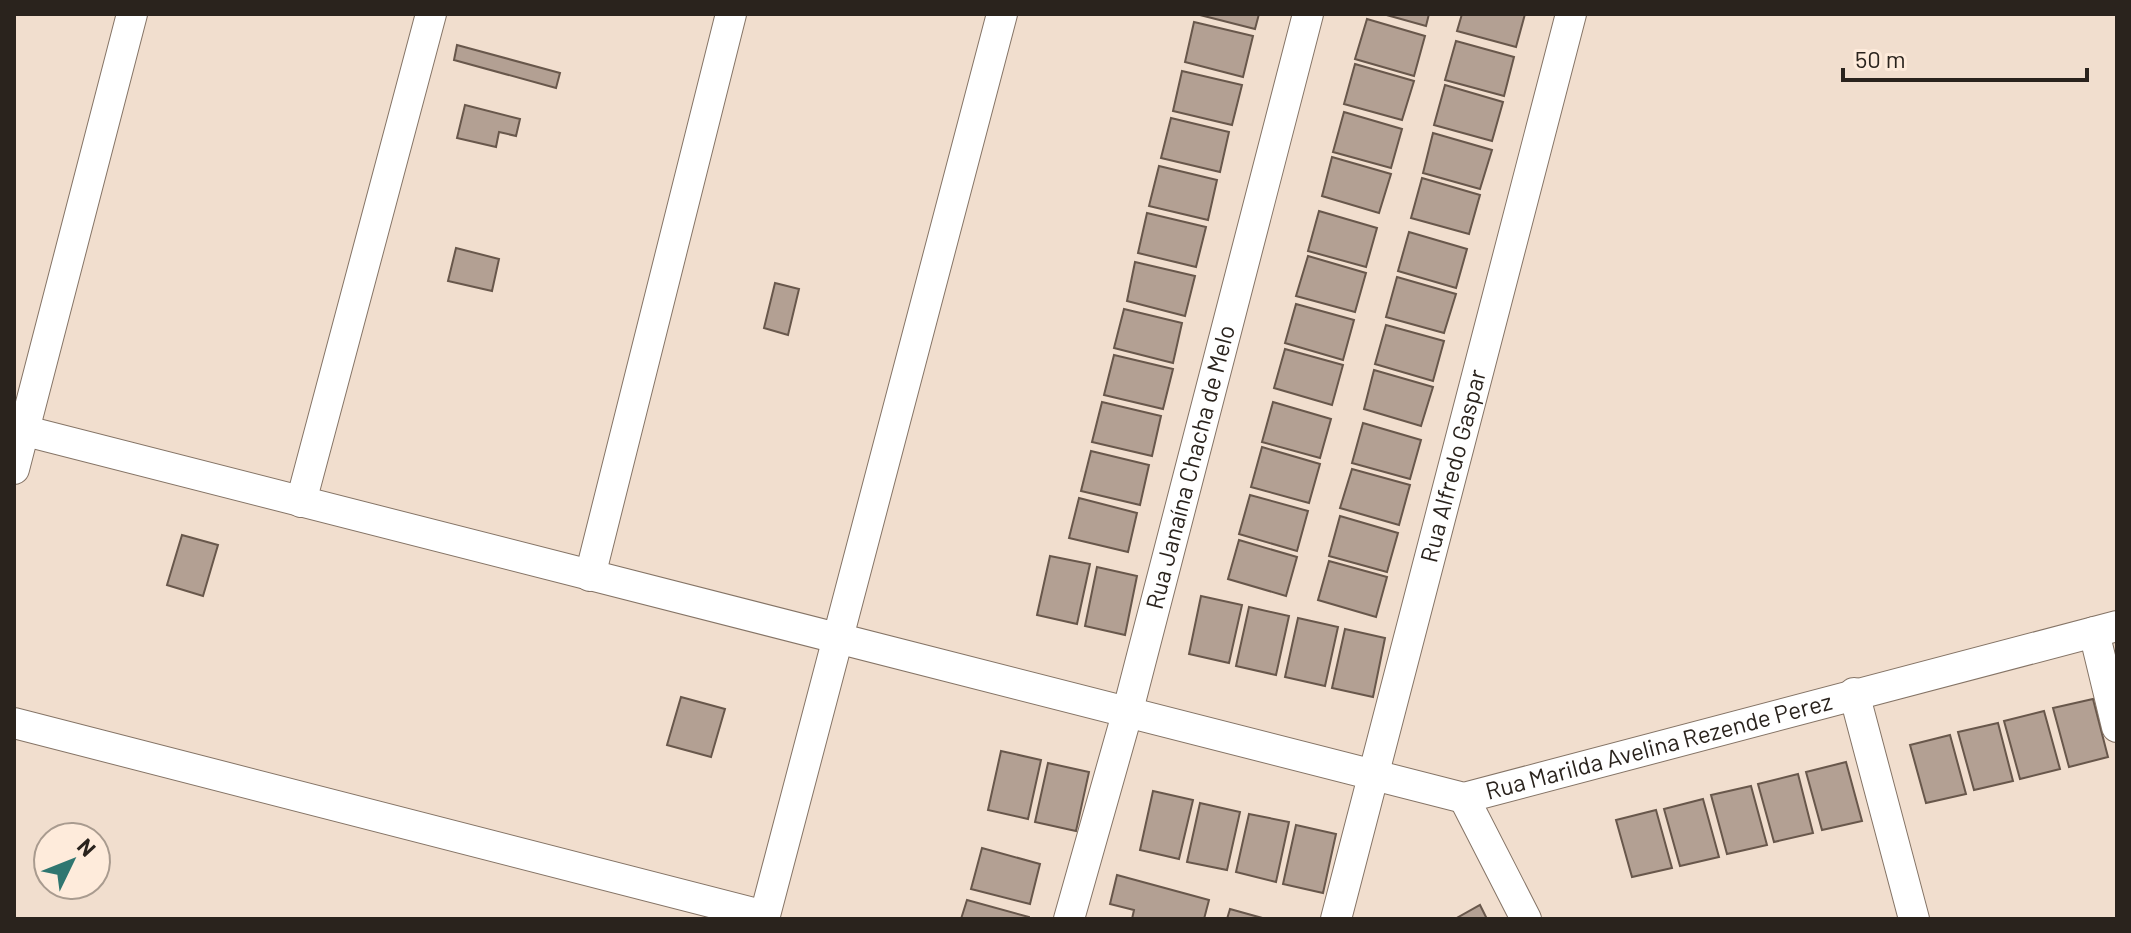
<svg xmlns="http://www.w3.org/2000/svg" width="2131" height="933" font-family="Barlow,sans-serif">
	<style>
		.building { fill: #b3a093; stroke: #68574b; stroke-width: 2 }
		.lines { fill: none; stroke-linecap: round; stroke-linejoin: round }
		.street-casing { stroke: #857466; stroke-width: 32 }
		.street { stroke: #fff; stroke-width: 30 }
		.labels { text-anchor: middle; stroke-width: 8; stroke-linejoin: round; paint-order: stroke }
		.street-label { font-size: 24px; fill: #2a231d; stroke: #feebdb }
	</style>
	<rect width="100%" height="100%" fill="#f1dece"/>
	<g class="building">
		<path d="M1196 14H1259L1255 29Z"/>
		<path d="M1383 14H1429L1426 26Z"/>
		<path d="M1462 14H1525L1516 47 1457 31Z"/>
		<path d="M1367 19 1425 36 1414 76 1355 59Z"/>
		<path d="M1194 22 1253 36 1243 77 1185 62Z"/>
		<path d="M1456 41 1514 57 1504 96 1445 80Z"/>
		<path d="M457 45 560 73 556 88 454 60Z"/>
		<path d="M1355 64 1414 81 1402 120 1344 104Z"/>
		<path d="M1182 71 1242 85 1232 125 1173 111Z"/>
		<path d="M1445 85 1503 102 1492 141 1434 125Z"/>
		<path d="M465 105 520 119 516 136 499 132 496 147 457 138Z"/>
		<path d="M1344 112 1402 129 1391 168 1333 152Z"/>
		<path d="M1171 118 1229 132 1220 172 1161 158Z"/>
		<path d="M1433 133 1492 150 1480 189 1423 173Z"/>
		<path d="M1332 157 1391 174 1379 213 1322 196Z"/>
		<path d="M1159 166 1217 180 1208 220 1149 206Z"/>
		<path d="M1422 178 1480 195 1469 234 1411 218Z"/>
		<path d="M1319 211 1377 228 1366 267 1308 251Z"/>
		<path d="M1147 213 1206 227 1196 267 1138 253Z"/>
		<path d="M1409 232 1467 249 1456 288 1398 271Z"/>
		<path d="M456 248 499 259 492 291 448 281Z"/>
		<path d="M1308 256 1366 273 1355 312 1296 296Z"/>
		<path d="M1135 262 1195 276 1185 316 1127 301Z"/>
		<path d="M1397 277 1456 294 1444 333 1386 317Z"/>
		<path d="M775 283 799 289 788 335 764 328Z"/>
		<path d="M1296 304 1354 320 1343 360 1285 343Z"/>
		<path d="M1124 309 1182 323 1173 363 1114 348Z"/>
		<path d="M1386 325 1444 341 1433 381 1375 364Z"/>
		<path d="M1285 349 1343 365 1332 405 1274 388Z"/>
		<path d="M1114 355 1173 369 1163 409 1104 395Z"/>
		<path d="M1374 370 1433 387 1421 426 1364 409Z"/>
		<path d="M1102 402 1161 416 1152 456 1092 442Z"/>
		<path d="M1273 402 1331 419 1320 458 1262 442Z"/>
		<path d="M1363 423 1421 440 1410 479 1352 463Z"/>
		<path d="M1262 447 1320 464 1309 503 1251 487Z"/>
		<path d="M1091 451 1149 465 1140 505 1081 491Z"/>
		<path d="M1352 469 1410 485 1399 525 1340 508Z"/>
		<path d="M1250 495 1308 511 1297 551 1239 534Z"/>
		<path d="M1079 498 1137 513 1128 552 1069 538Z"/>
		<path d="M1340 516 1398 533 1387 572 1329 556Z"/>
		<path d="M182 535 218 545 203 596 167 585Z"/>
		<path d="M1239 540 1297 557 1286 596 1228 579Z"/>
		<path d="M1050 556 1090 564 1077 624 1037 615Z"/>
		<path d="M1329 561 1387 577 1376 617 1318 600Z"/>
		<path d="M1097 567 1137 576 1125 635 1085 626Z"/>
		<path d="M1201 596 1242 605 1229 663 1189 654Z"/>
		<path d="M1249 607 1289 616 1276 675 1236 666Z"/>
		<path d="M1298 618 1338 627 1325 686 1285 677Z"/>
		<path d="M1345 629 1385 638 1373 697 1332 688Z"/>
		<path d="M681 697 725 709 711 757 667 745Z"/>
		<path d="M2093 699 2108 757 2069 767 2053 708Z"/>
		<path d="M2044 711 2060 769 2020 779 2004 721Z"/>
		<path d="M1998 723 2013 781 1974 790 1958 732Z"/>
		<path d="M1950 735 1966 794 1926 803 1910 745Z"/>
		<path d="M1001 751 1041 760 1028 819 988 810Z"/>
		<path d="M1846 762 1862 821 1822 830 1806 772Z"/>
		<path d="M1048 763 1089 772 1076 831 1035 822Z"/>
		<path d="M1798 774 1813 833 1774 842 1758 784Z"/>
		<path d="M1751 786 1767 845 1727 854 1711 795Z"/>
		<path d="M1153 791 1193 800 1179 859 1140 850Z"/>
		<path d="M1703 799 1719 857 1680 866 1664 809Z"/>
		<path d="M1200 803 1240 812 1227 870 1187 862Z"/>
		<path d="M1656 810 1672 868 1632 877 1616 820Z"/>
		<path d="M1249 814 1289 822 1276 882 1236 872Z"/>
		<path d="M1296 825 1336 834 1323 893 1283 884Z"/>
		<path d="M982 848 1040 864 1030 904 971 889Z"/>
		<path d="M1117 875 1209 900 1204 919H1132L1134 910 1110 904Z"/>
		<path d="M967 900 1029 917V919H961Z"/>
		<path d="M1480 905 1487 919H1455Z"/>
		<path d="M1230 909 1266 919H1227Z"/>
	</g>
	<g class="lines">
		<defs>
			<g id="street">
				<path id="s1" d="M14 428 1464 798 2117 626"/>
				<path d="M14 469 132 14"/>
				<path d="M301 502 431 14"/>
				<path d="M590 576 731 14"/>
				<path d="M2094 632 2117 727"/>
				<path d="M1854 693 1914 919"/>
				<path d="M14 723 765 916"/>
				<path d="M1464 798 1526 919"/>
				<path d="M764 919 1002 14"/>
				<path id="s2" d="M1069 919 1127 714 1308 14"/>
				<path id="s3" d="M1336 919 1571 14"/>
			</g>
		</defs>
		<use href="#street" class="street-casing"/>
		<use href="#street" class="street"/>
	</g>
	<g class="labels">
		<g class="street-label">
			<text dy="8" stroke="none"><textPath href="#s3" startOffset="468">Rua Alfredo Gaspar</textPath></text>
			<text dy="8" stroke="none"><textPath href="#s2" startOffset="468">Rua Janaína Chacha de Melo</textPath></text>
			<text dy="8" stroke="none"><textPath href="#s1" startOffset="1698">Rua Marilda Avelina Rezende Perez</textPath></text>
		</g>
	</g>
	<rect width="2131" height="933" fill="none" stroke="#2a231d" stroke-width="32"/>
	<g transform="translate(72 861) rotate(47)"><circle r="38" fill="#feebdb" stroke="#a99b8f" stroke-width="2"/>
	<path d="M0-6L14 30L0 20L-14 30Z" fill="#2f7670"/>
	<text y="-12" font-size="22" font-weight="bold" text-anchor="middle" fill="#2a231d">N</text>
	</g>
	<path d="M1843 68v12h244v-12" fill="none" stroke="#2a231d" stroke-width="4"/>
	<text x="1855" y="68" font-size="24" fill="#2a231d" stroke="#feebdb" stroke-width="6" paint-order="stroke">50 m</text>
</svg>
